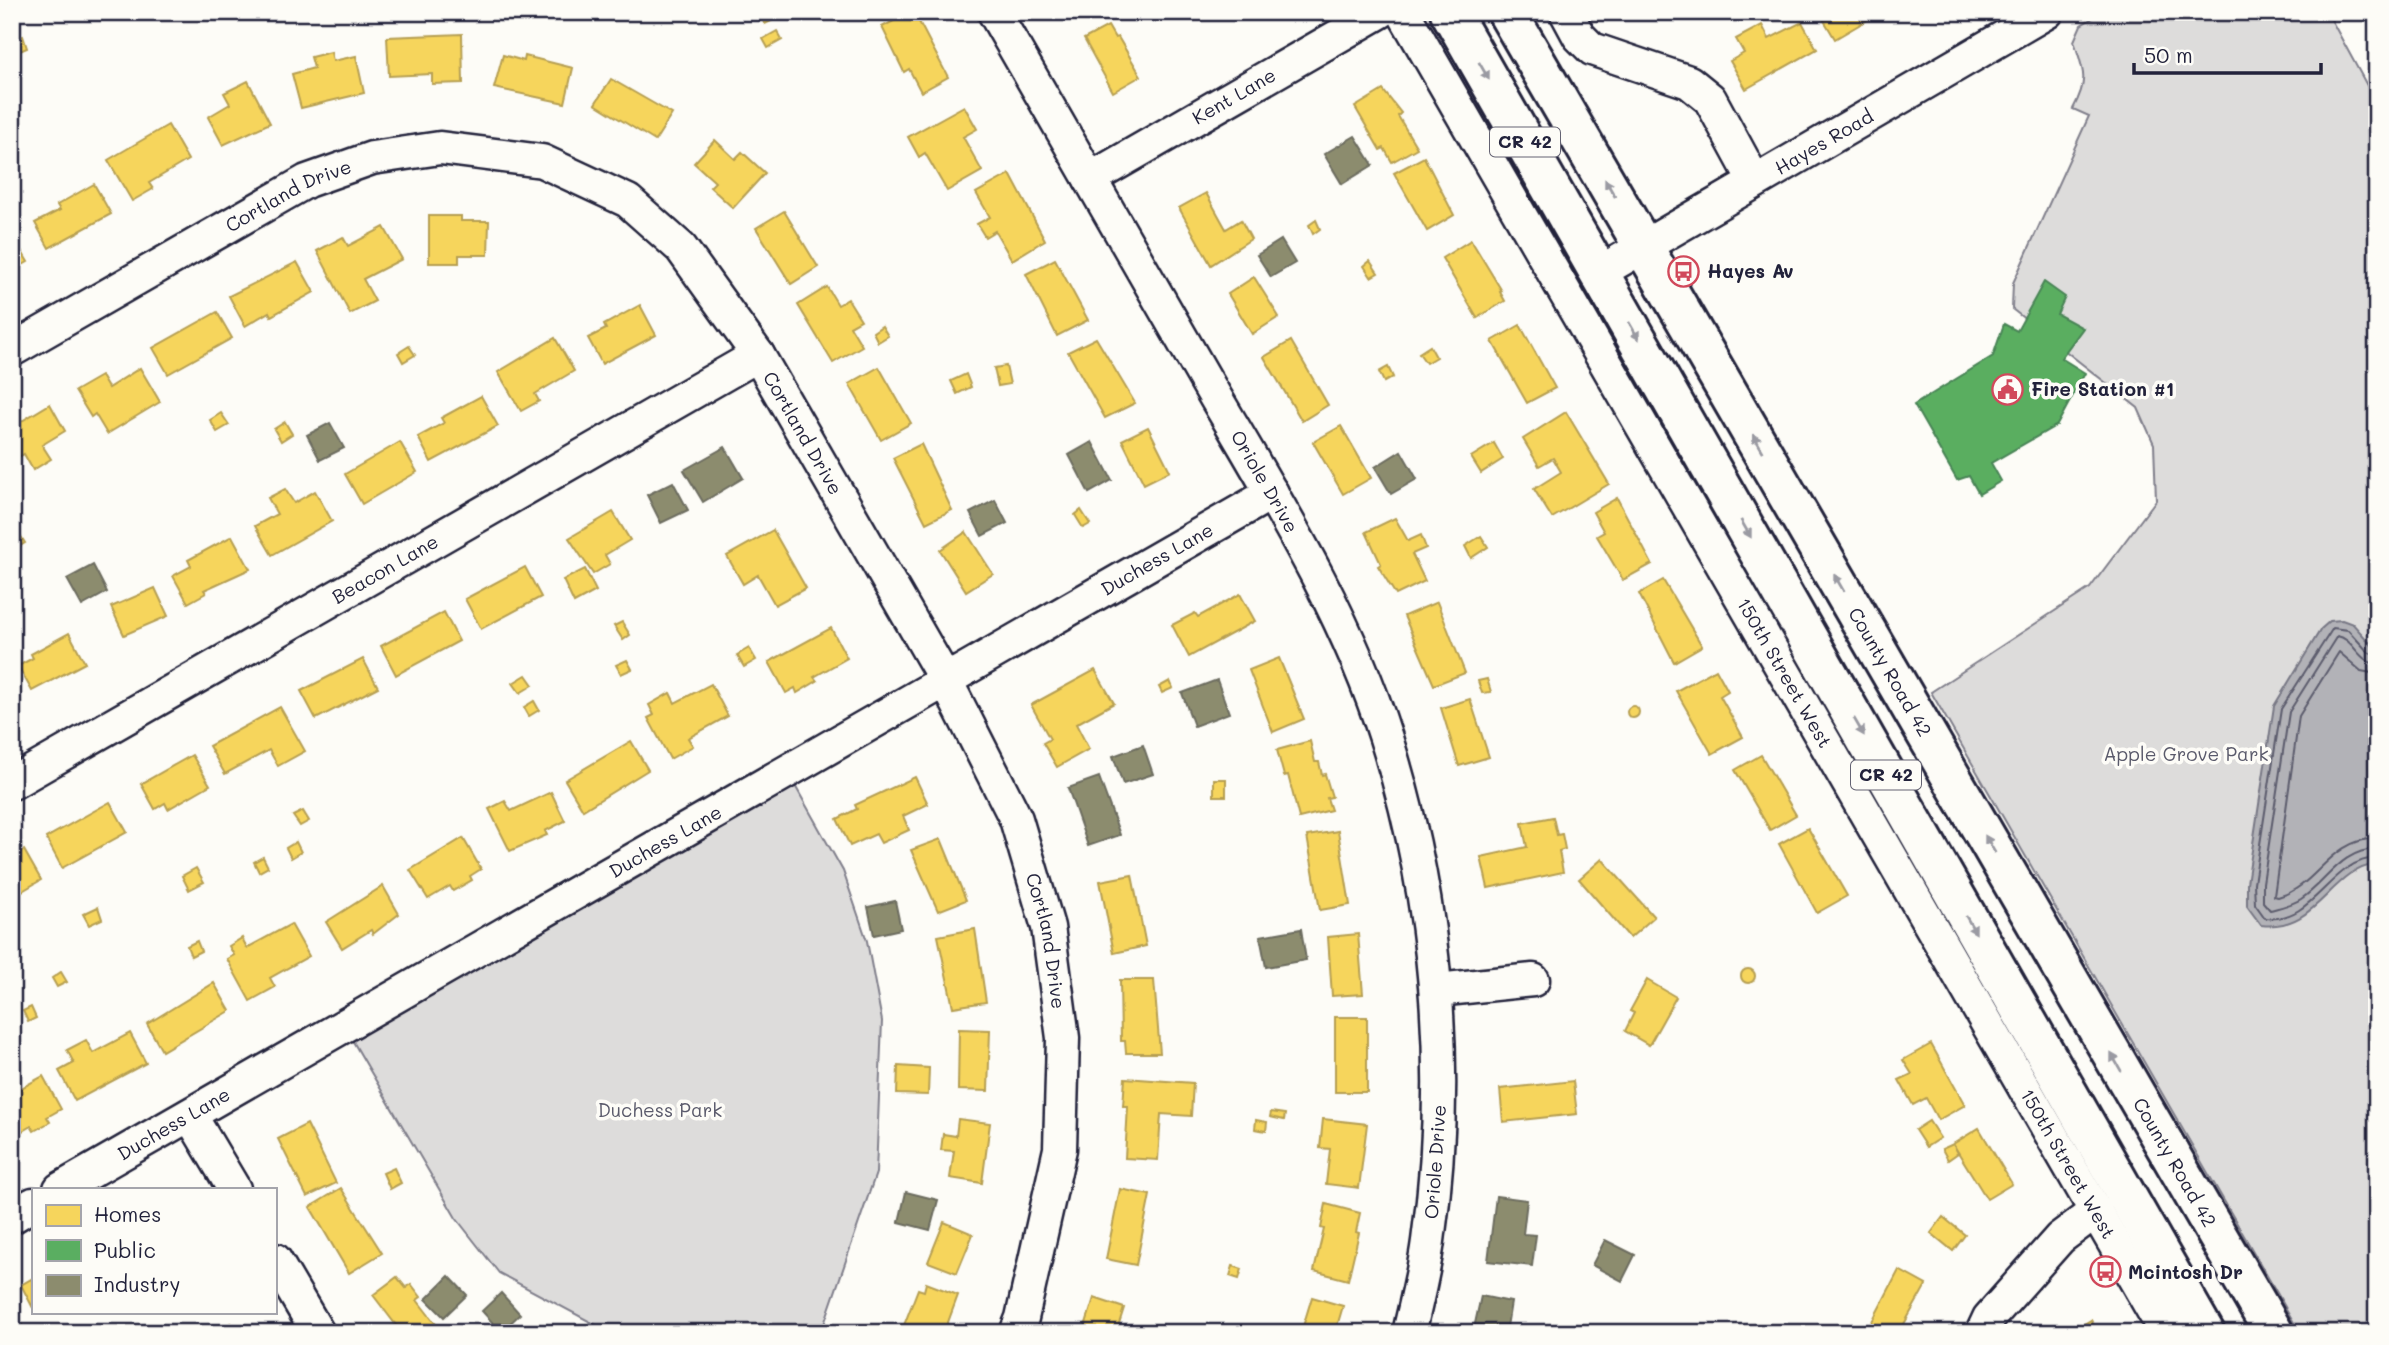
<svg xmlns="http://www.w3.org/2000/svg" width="2389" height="1345" font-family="Mali,sans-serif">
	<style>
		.green { fill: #dddcdb; stroke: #807f8b; stroke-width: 2 }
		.water { fill: #b2b2b7; stroke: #787885; stroke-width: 2 }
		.homes { fill: #f6d55c; stroke: #b69f52; stroke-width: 2 }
		.public { fill: #5aae61; stroke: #498456; stroke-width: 2 }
		.industry { fill: #8c8c6e; stroke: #6c6c5f; stroke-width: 2 }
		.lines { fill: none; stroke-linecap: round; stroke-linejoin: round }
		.shore { stroke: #5c5c6d; stroke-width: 2 }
		.minor-casing { stroke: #22223b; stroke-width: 37 }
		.highway-casing { stroke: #22223b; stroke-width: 44 }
		.minor { stroke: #fdfcf7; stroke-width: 32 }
		.highway { stroke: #fdfcf7; stroke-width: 38 }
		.oneway { fill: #9a9aa2 }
		.labels { text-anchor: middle; stroke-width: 7; stroke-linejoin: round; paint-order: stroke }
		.shield { fill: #fdfcf7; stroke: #646373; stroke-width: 2 }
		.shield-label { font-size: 18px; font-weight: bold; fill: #22223b }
		.street-label { font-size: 19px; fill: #22223b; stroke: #fdfcf7 }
		.poi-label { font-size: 19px; font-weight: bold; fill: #22223b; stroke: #fdfcf7; text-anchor: start }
		.park-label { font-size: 19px; fill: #5a5a6b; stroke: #fdfcf7 }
	</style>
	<rect width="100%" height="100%" fill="#fdfcf7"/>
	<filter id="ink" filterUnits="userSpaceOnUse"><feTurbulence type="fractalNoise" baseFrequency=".0143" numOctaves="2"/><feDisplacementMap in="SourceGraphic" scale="14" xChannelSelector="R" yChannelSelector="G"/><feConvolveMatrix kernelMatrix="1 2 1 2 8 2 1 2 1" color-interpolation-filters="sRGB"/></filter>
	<g filter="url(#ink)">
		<g class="green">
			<path d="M2103 12H2327L2377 104V1333H2300L1931 692 2090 588 2156 500 2154 444 2138 408 2012 309 2013 283 2089 116 2073 109C2089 79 2084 72 2074 41L2081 25Z"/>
			<path d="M793 782 843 871 867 941 882 1021 876 1173 821 1333H611L499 1273 456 1218 351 1038Z"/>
		</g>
		<path class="water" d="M2342 620 2353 624 2377 651V864C2329 870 2318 932 2261 925L2247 906V883L2274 706 2321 629 2330 621Z"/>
		<g class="homes">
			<path d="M768 12 773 20 765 24 760 16Z"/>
			<path d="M911 12H914L948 77 921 92 909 69 904 72 882 27Z"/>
			<path d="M1819 12H1881L1835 39Z"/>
			<path d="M1802 22 1817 49 1746 89 1730 61 1744 53 1736 39 1762 25 1769 39Z"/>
			<path d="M1108 26 1115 38 1118 37 1141 76 1113 92 1084 39Z"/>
			<path d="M777 31 782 40 768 48 763 39Z"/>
			<path d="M462 34 463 83 432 84V74L389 76 387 37Z"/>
			<path d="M23 36 27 48 13 54 12 40Z"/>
			<path d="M331 52 333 61 356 56 364 93 301 108 292 74 314 68 311 57Z"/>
			<path d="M503 55 524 61 525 56 573 68 565 103 494 88Z"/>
			<path d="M611 79 672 114 655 141 595 104Z"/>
			<path d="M248 81 270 123 223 145 208 117 230 104 224 93Z"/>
			<path d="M1383 90 1401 113 1398 116 1417 148 1392 162 1384 148 1380 150 1355 107Z"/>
			<path d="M964 106 977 129 963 137 982 171 947 191 925 153 919 157 908 137Z"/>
			<path d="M168 125 188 160 149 183 153 189 132 201 108 160Z"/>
			<path d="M715 140 735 159 742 152 765 173 733 208 710 187 715 182 694 163Z"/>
			<path d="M1424 157 1454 215 1427 231 1394 173Z"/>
			<path d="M1010 174 1045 240 1012 260 995 231 985 237 977 224 990 217 976 193Z"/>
			<path d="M94 184 111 214 49 248 35 223 60 210 57 205Z"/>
			<path d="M1206 193 1226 229 1241 220 1251 239 1211 265 1179 208Z"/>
			<path d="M784 211 818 267 791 284 756 228Z"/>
			<path d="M429 216H461V221H489L488 255H459V263H429Z"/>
			<path d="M1316 220 1320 229 1313 234 1309 225Z"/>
			<path d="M384 227 402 259 363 279 375 301 350 314 317 251 343 237 348 246Z"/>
			<path d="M12 235 28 262 12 271Z"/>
			<path d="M1471 240 1502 291 1500 292 1505 301 1477 318 1442 258Z"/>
			<path d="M1055 259 1088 320 1057 336 1026 274Z"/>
			<path d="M1370 261 1378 273 1371 277 1364 266Z"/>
			<path d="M297 262 314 292 271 316 269 312 245 326 229 296Z"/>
			<path d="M1254 277 1279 317 1252 334 1228 294Z"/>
			<path d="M827 287 838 305 848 299 861 320 850 326 862 346 833 363 798 305Z"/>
			<path d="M640 305 656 335 602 364 588 338 606 329 604 325Z"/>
			<path d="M217 312 232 338 168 374 153 348Z"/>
			<path d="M1520 325 1555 388 1527 403 1492 341Z"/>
			<path d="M882 326 888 336 878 342 873 332Z"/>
			<path d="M555 338 574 371 535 394 539 401 521 411 498 372Z"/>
			<path d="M1096 338 1135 403 1105 418 1068 352Z"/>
			<path d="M1291 341 1328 405 1302 421 1264 357Z"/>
			<path d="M409 346 415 355 403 362 398 353Z"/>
			<path d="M1430 346 1436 357 1426 363 1419 353Z"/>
			<path d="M1006 366 1010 384 998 386 994 368Z"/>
			<path d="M879 367 911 423 881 440 849 384Z"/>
			<path d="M1388 367 1393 377 1384 382 1379 372Z"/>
			<path d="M140 368 160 402 107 434 95 414 91 417 75 391 101 376 108 388Z"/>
			<path d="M966 374 971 387 957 394 951 381Z"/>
			<path d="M481 396 498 426 431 462 418 437 444 423 441 418Z"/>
			<path d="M50 404 65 431 42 445 51 459 33 470 24 454 12 461V427Z"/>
			<path d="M1566 412 1609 484 1552 518 1534 489 1561 472 1553 458 1539 466 1523 439Z"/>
			<path d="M221 413 229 425 217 432 210 420Z"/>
			<path d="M285 422 292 434 281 441 274 429Z"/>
			<path d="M1341 426 1371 478 1343 494 1313 442Z"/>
			<path d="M1148 427 1170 471 1144 484 1122 440Z"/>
			<path d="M400 442 417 472 362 504 345 474Z"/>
			<path d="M1494 443 1503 459 1481 473 1471 457Z"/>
			<path d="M921 444 952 510 926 523 893 458Z"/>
			<path d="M285 489 294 503 315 491 332 521 272 555 255 526 277 514 268 498Z"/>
			<path d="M1617 498 1652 564 1623 580 1597 536 1604 532 1593 512Z"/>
			<path d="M1081 510 1090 524 1083 528 1075 515Z"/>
			<path d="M613 512 630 540 605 555 610 564 593 574 569 538Z"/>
			<path d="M1395 518 1408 541 1421 535 1426 548 1412 554 1425 581 1396 595 1378 566 1381 564 1366 532Z"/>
			<path d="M773 530 806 588 775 605 758 575 743 584 727 556Z"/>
			<path d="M18 532 25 543 17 548 12 535Z"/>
			<path d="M966 532 993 574 966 591 940 550Z"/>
			<path d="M232 536 250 569 204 590 206 593 188 603 173 576 191 566 188 560Z"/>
			<path d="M1481 536 1488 547 1471 558 1465 546Z"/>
			<path d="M525 567 541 597 481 629 465 599Z"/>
			<path d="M585 569 596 591 574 603 563 580Z"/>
			<path d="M1663 580 1702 646 1674 662 1639 594Z"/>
			<path d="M155 588 168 616 124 635 111 607Z"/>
			<path d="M1240 594 1255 621 1189 657 1172 625 1195 613 1198 617Z"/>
			<path d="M1437 602 1465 673 1434 685 1404 616Z"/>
			<path d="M444 612 459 641 396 675 381 646Z"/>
			<path d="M622 622 630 635 623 640 614 626Z"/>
			<path d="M831 628 847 658 814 677 817 681 797 693 795 688 786 693 769 662Z"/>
			<path d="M69 633 85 663 32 691 18 666 33 658 31 654Z"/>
			<path d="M749 648 756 660 744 667 737 655Z"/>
			<path d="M1279 658 1304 719 1273 732 1249 670Z"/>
			<path d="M363 659 378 687 316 719 301 691Z"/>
			<path d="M627 660 632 669 621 674 616 665Z"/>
			<path d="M1716 669 1728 691 1720 696 1743 737 1712 754 1676 691Z"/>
			<path d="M1095 670 1114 703 1076 724 1089 749 1057 767 1043 743 1050 739 1031 705Z"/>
			<path d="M526 675 533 685 520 693 513 683Z"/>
			<path d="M1487 679 1491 692 1482 693 1478 681Z"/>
			<path d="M1170 681 1173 688 1162 693 1159 687Z"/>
			<path d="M711 684 728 716 688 738 693 746 670 759 648 718 654 715 649 705 670 693 675 703Z"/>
			<path d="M1470 699 1489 757 1459 766 1441 708Z"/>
			<path d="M534 701 539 710 529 716 524 707Z"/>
			<circle cx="1633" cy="712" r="6"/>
			<path d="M280 707 305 751 278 766 269 750 225 774 209 746Z"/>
			<path d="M631 741 648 770 583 810 565 780Z"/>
			<path d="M1310 741 1315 762H1319L1322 775 1325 774 1332 797 1327 798 1331 810 1299 818 1288 775 1284 776 1277 750Z"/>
			<path d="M192 755 210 785 168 809 165 803 155 809 141 784Z"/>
			<path d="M1761 755 1796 815 1770 830 1735 770Z"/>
			<path d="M915 777 928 804 903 816 909 830 881 843 876 834 850 846 837 819 857 809 855 805Z"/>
			<rect x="1214" y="779" width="12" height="17"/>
			<path d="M551 792 565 821 545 831 547 835 510 851 489 809 505 801 511 811Z"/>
			<path d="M110 802 127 832 62 868 46 838Z"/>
			<path d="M303 811 309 821 300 826 293 816Z"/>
			<path d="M1553 817 1557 835 1562 834 1565 849 1559 851 1563 872 1488 888 1481 857 1527 847 1522 823Z"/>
			<path d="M1808 828 1847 896 1817 913 1779 844Z"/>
			<path d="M1338 831 1350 905 1320 910 1307 836Z"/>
			<path d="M463 838 481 869 470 876 472 880 453 891 450 886 428 899 410 870Z"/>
			<path d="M941 839 966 900 938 911 911 850Z"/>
			<path d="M296 842 301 852 291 858 286 848Z"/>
			<path d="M24 850 41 880 12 897V857Z"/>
			<path d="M263 857 268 867 259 872 254 862Z"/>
			<path d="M1602 859 1654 917 1630 938 1579 879Z"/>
			<path d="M196 868 204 882 189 890 182 876Z"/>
			<path d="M1132 875 1146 946 1114 953 1100 881Z"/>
			<path d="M383 886 399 914 373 934 371 930 342 948 326 922Z"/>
			<path d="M98 907 102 919 89 925 83 914Z"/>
			<path d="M291 924 309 956 270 978 275 987 250 1001 227 959 234 955 229 946 242 938 247 948Z"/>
			<path d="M975 929 986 1002 953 1007 938 936Z"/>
			<path d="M1358 934 1363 994 1332 996 1328 937Z"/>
			<path d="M197 941 201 951 191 956 187 946Z"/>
			<circle cx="1748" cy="976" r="7"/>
			<path d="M61 972 67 982 57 987 52 978Z"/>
			<path d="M1120 980H1154L1160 1053H1126L1125 1041H1121Z"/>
			<path d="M1647 980 1676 997 1649 1045 1625 1031 1634 1013 1630 1011Z"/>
			<path d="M214 983 230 1011 162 1051 147 1024Z"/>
			<path d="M31 1007 36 1018 28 1022 23 1011Z"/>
			<rect x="1335" y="1017" width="32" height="75"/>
			<path d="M959 1029 990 1030 988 1091 958 1090Z"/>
			<path d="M130 1033 146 1063 75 1101 59 1071 74 1063 67 1050 86 1040 93 1053Z"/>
			<path d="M1931 1044 1965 1105 1938 1120 1926 1098 1913 1105 1899 1080 1912 1074 1903 1060Z"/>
			<path d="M898 1066 929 1068 928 1095 897 1094Z"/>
			<path d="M43 1076 61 1109 47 1117 50 1122 34 1131 31 1126 12 1137V1093Z"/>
			<path d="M1125 1078 1193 1083 1191 1116 1161 1114 1158 1160 1125 1158 1128 1106H1123Z"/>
			<path d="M1573 1081 1577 1114 1503 1122 1500 1089Z"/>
			<path d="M1271 1112 1285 1114 1284 1120 1270 1117Z"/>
			<path d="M958 1119 990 1123 982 1183 950 1178 954 1151 941 1150 943 1134 956 1136Z"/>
			<path d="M1323 1119 1367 1124 1359 1188 1326 1184 1330 1149 1320 1148Z"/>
			<path d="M1256 1120 1267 1122 1266 1131 1255 1129Z"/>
			<path d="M1929 1121 1940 1138 1926 1147 1915 1130Z"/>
			<path d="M307 1124 336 1183 307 1197 278 1139Z"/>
			<path d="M1979 1128 2012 1184 1987 1199 1953 1144Z"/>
			<path d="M1953 1144 1958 1153 1948 1160 1942 1149Z"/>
			<path d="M394 1168 401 1183 390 1189 383 1173Z"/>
			<path d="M341 1188 382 1253 349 1273 310 1207Z"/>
			<path d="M1120 1189 1150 1195 1136 1265 1106 1259Z"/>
			<path d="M1326 1204 1360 1213 1356 1232 1359 1233 1348 1280 1314 1271 1324 1229 1321 1228Z"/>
			<path d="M1943 1217 1965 1235 1953 1251 1931 1233Z"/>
			<path d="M944 1222 973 1234 957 1273 928 1262Z"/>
			<path d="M1233 1266 1242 1269 1239 1279 1230 1276Z"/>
			<path d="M1899 1270 1926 1285 1899 1333H1871L1867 1331Z"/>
			<path d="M397 1277 406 1288 411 1284 421 1297 417 1300 438 1327 431 1333H402L373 1295Z"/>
			<path d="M33 1278V1308L21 1285Z"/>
			<path d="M926 1283 958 1295 944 1333H901L918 1289 924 1291Z"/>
			<path d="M1312 1297 1343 1306 1335 1333H1301Z"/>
			<path d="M1094 1298 1124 1308 1116 1333H1083Z"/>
			<path d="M12 1308 22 1324 12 1329Z"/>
			<path d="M2091 1320 2098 1333H2069Z"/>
			<path d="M231 1323 236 1333H213Z"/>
		</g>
		<path class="public" d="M2044 282 2065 297 2057 314 2083 328 2061 358 2085 373 2057 425 1991 463 2001 481 1979 494 1969 476 1957 480 1914 405 1993 356 2004 324 2017 331Z"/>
		<g class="industry">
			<path d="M1355 136 1373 165 1342 184 1324 154Z"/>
			<path d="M1281 240 1295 263 1271 277 1257 255Z"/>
			<path d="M330 423 344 448 320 460 307 435Z"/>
			<path d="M1092 442 1112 480 1089 493 1069 455Z"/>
			<path d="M725 447 743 478 703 502 684 470Z"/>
			<path d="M1401 451 1417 479 1391 494 1375 467Z"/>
			<path d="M673 482 688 510 661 523 647 495Z"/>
			<path d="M995 500 1007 523 982 536 970 513Z"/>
			<path d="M93 565 107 592 82 606 67 579Z"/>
			<path d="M1217 680 1229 713 1194 726 1182 693Z"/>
			<path d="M1143 745 1153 774 1123 784 1113 756Z"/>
			<path d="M1099 777 1120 835 1088 846 1068 788Z"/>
			<path d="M895 901 901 929 874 935 868 907Z"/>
			<path d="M1301 929 1306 960 1266 967 1260 936Z"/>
			<path d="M906 1192 938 1200 930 1230 899 1222Z"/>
			<path d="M1496 1196 1527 1200 1523 1234 1536 1235 1532 1266 1488 1261Z"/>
			<path d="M1605 1240 1635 1255 1622 1281 1592 1265Z"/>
			<path d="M449 1276 467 1295 444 1317 426 1299Z"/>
			<path d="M501 1293 520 1314 501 1332 482 1311Z"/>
			<path d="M1481 1296 1511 1302 1506 1333H1473Z"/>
		</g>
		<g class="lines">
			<g class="shore">
				<path d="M2377 655 2369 653 2348 630 2333 628 2281 709 2254 883 2255 904 2265 918C2315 924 2330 859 2377 858"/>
				<path d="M2377 664C2358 662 2353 638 2337 636L2289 712 2263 883V902L2270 910C2281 907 2292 905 2301 899 2328 881 2340 850 2377 849"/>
				<path d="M2377 674 2361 671 2339 652 2299 716 2274 896 2278 897C2318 886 2328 840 2377 838"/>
			</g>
			<defs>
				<g id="minor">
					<path id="s1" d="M994 12C1068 141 1142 270 1216 398 1280 507 1348 617 1386 738 1437 900 1452 1073 1428 1241 1424 1272 1416 1303 1409 1333"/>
					<path id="s2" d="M1403 12 2166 1333"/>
					<path d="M1566 12 1579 36 1592 49 1689 82 1710 99 1754 180"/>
					<path id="s3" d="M1090 179 1380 12"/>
					<path id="s4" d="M1600 272 2047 12"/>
					<path id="s5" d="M12 350 307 181 372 158 440 148 542 161 628 201 681 248 758 355 946 681 1016 819 1048 927 1063 1038 1060 1149 1022 1318 1016 1333"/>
					<path id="s6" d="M12 783 758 355"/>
					<path d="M1437 990 1533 980"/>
					<path d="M190 1115 234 1189"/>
					<path id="s7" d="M60 1189 1272 493"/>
					<path d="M12 1217 33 1204"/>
					<path d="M275 1260 318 1333"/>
					<path d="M1982 1333 1989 1318 2060 1238 2096 1211"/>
				</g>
				<g id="highway">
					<path d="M1450 12 2205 1333"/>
					<path id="s8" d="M1507 12 2274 1333"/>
				</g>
			</defs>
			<use href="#minor" class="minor-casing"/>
			<use href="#highway" class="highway-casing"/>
			<use href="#minor" class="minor"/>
			<use href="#highway" class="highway"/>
		</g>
		<defs><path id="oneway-solid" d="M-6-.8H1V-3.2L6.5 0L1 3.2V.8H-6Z" transform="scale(1.75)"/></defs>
		<g class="oneway">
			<use href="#oneway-solid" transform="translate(1484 71) rotate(60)"/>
			<use href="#oneway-solid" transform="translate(1610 188) rotate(-120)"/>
			<use href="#oneway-solid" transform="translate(1634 331) rotate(60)"/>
			<use href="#oneway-solid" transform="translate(1758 443) rotate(-120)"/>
			<use href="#oneway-solid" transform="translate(1746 529) rotate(60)"/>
			<use href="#oneway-solid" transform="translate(1839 583) rotate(-120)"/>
			<use href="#oneway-solid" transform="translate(1859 727) rotate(60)"/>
			<use href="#oneway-solid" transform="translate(1990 844) rotate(-120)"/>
			<use href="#oneway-solid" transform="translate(1971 925) rotate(60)"/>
			<use href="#oneway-solid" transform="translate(2116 1062) rotate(-120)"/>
		</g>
	</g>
	<defs>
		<symbol id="bus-ring" viewBox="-11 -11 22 22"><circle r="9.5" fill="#fdfcf7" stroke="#d1495b" stroke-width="1.5"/><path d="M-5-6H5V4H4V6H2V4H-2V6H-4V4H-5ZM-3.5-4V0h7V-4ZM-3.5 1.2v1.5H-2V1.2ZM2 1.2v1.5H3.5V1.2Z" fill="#d1495b"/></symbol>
		<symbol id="civic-ring" viewBox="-11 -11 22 22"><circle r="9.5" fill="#fdfcf7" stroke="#d1495b" stroke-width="1.5"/><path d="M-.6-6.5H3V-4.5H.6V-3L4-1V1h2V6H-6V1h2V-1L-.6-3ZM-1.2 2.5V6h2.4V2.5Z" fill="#d1495b"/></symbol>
	</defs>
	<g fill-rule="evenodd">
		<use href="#bus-ring" x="1666" y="254" width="35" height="35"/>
		<use href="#civic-ring" x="1990" y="372" width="35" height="35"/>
		<use href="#bus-ring" x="2088" y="1254" width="35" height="35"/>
	</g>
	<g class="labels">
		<g class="shield">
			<rect x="1490" y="127.5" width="70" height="29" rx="5"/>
			<rect x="1851" y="760.5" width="70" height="29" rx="5"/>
		</g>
		<g class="shield-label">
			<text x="1525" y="148">CR 42</text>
			<text x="1886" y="781">CR 42</text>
		</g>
		<g class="street-label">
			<text dy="7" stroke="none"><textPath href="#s3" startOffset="166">Kent Lane</textPath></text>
			<text dy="7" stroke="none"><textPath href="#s4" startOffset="259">Hayes Road</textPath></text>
			<text dy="7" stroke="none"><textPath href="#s5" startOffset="317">Cortland Drive</textPath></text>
			<text dy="7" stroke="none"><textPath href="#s5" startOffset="968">Cortland Drive</textPath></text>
			<text dy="7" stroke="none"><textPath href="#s1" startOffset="542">Oriole Drive</textPath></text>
			<text dy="7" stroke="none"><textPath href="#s7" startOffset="1265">Duchess Lane</textPath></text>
			<text dy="7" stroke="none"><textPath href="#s6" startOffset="430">Beacon Lane</textPath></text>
			<text dy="7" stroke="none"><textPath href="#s2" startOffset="763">150th Street West</textPath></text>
			<text dy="7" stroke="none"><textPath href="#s8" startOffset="763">County Road 42</textPath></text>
			<text dy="7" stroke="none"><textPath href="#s7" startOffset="698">Duchess Lane</textPath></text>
			<text dy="7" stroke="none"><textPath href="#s5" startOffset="1535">Cortland Drive</textPath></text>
			<text dy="7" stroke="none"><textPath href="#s7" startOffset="131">Duchess Lane</textPath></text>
			<text transform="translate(1435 1162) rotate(-86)" y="7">Oriole Drive</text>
			<text dy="7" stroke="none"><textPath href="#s2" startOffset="1330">150th Street West</textPath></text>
			<text dy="7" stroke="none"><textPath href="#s8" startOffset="1330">County Road 42</textPath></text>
		</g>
		<g class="poi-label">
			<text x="1707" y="278">Hayes Av</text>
			<text x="2031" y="396">Fire Station #1</text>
			<text x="2128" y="1279">Mcintosh Dr</text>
		</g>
		<g class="park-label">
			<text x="2186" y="761">Apple Grove Park</text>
			<text x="660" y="1117">Duchess Park</text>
		</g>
	</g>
	<rect width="2389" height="1345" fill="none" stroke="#fdfcf7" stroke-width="42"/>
	<rect x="21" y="21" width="2347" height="1303" fill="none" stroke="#22223b" stroke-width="2.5" filter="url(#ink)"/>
	<rect x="32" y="1188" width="245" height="126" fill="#fdfcf7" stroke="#a5a5ac" stroke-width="2"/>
	<rect x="46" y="1205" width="35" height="21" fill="#f6d55c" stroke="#a5a5ac" stroke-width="2"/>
	<text x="94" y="1222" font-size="21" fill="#22223b">Homes</text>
	<rect x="46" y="1240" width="35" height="21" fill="#5aae61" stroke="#a5a5ac" stroke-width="2"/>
	<text x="94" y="1258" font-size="21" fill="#22223b">Public</text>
	<rect x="46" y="1275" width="35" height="21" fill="#8c8c6e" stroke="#a5a5ac" stroke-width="2"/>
	<text x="94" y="1292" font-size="21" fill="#22223b">Industry</text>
	<path d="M2134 63v10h187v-10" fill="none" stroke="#22223b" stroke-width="3.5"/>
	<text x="2144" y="63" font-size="21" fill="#22223b" stroke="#fdfcf7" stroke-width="5" paint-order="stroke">50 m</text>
</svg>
